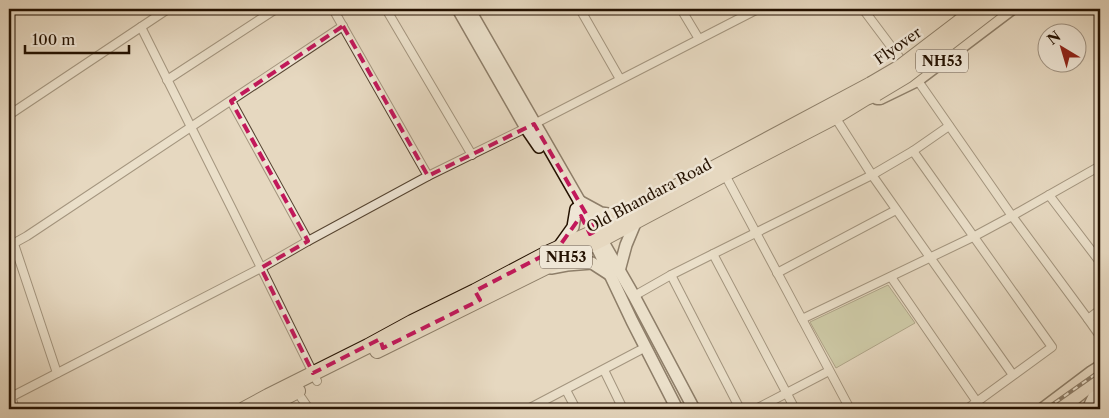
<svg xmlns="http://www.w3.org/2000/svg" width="1109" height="418" font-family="'Libre Caslon Text',serif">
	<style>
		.green { fill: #b7be91; stroke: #6e6848 }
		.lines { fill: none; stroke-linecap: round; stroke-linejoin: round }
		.street-casing { stroke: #544330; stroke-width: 10 }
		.secondary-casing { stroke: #241100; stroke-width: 14 }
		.primary-casing { stroke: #241100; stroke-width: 15 }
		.highway-casing { stroke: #241100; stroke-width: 16 }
		.street { stroke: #efe6d6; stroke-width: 8 }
		.secondary { stroke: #efe6d6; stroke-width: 11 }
		.primary { stroke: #e6d8c0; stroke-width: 12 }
		.highway { stroke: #e6d8c0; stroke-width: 14 }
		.rail-casing { stroke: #241100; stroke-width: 4 }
		.rail { stroke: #efe6d6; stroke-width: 2; stroke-dasharray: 5.5; stroke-linecap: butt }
		.highway-bridge-casing { stroke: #241100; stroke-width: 16; stroke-linecap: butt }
		.highway-bridge { stroke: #e6d8c0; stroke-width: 14 }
		.marked { fill: none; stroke: #c2185b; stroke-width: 4; stroke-dasharray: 10 6; stroke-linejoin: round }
		.labels { text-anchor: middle; stroke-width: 5; stroke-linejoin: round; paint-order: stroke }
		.shield { fill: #efe6d6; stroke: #615140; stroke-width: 1 }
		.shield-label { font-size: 14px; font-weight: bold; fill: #241100 }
		.street-label { font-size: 15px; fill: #241100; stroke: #efe6d6 }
	</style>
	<rect width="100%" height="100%" fill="#e6d8c0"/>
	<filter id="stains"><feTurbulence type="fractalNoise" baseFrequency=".004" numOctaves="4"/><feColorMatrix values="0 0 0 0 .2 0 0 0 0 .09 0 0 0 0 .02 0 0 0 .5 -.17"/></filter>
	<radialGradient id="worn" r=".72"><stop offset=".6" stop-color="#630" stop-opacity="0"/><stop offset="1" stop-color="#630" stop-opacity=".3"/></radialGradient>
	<path class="green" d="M888 285 915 323 836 368 810 322Z"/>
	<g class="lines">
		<defs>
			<g id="street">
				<path d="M333 9 428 176"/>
				<path d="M386 9 472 155"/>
				<path d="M580 9 620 79"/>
				<path d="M681 9 699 39"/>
				<path d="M863 9 905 65"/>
				<path d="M955 9 959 14"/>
				<path d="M141 27 232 209 317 381"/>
				<path d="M916 78 1012 216 1100 166"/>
				<path d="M167 80 276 9"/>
				<path d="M231 101 308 241"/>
				<path d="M9 115 168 9"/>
				<path d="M913 151 949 126"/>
				<path d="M723 171 802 319 973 237 1012 216 1088 319 1100 310"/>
				<path d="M1049 195 1100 262"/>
				<path d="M14 244 57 373"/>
				<path d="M9 246 27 236 343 26"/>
				<path d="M777 273 896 210"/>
				<path d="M671 275 740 409"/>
				<path d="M891 277 977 402"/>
				<path d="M634 296 671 275 713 254"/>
				<path d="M802 319 850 409"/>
				<path d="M1088 319 1100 336"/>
				<path d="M604 370 623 409"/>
				<path d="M9 390 15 409"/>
				<path d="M296 390 309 409"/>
				<path d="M566 390 576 409"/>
				<path d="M11 397 261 268 308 241 428 176 534 124 758 9"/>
				<path d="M528 409 646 347"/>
				<path d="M756 409 829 371"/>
				<path d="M795 409 713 254 872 175 835 117"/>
				<path d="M967 409 1052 347 913 151 872 175 1013 375"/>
			</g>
			<g id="secondary">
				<path d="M458 9 526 128 539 147"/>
				<path d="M469 9 634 296 694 409"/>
				<path d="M579 201 601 213 622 216"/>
				<path d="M596 245 632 321 677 409"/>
				<path d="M558 248 573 227 576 209"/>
				<path d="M551 268 567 265 592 263 609 274"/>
				<path d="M619 271 626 245 636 221"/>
				<path d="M1088 409 1100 384"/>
			</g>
			<g id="primary">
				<path d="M877 98H880L917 80 1011 9"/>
				<path d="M1043 409 1092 372 1100 367"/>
				<path d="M1061 409 1100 378"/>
			</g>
			<g id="highway">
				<path d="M377 351 601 240 725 174 835 117 866 98 876 94"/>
				<path d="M244 409 268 396 368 346 412 322 475 291 547 253 596 231 665 192 706 172 871 84"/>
				<path d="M263 409 298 391"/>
			</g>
		</defs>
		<use href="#street" class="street-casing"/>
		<use href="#secondary" class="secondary-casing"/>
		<use href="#primary" class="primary-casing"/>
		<use href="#highway" class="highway-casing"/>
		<use href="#street" class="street"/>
		<use href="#secondary" class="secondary"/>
		<use href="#primary" class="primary"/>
		<use href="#highway" class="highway"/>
		<defs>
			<path id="rail" d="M1046 409 1100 371"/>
		</defs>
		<use href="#rail" class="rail-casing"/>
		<use href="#rail" class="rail"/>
		<defs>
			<g id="highway-bridge">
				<path d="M871 84 900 67 976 9"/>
				<path d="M876 94 906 76 993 9"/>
			</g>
		</defs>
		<use href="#highway-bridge" class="highway-bridge-casing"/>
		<use href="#highway-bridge" class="highway-bridge"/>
	</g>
	<path d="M0 0H1109V418H0ZM343 26 428 176 534 124 596 231 590 234 581 216 558 248 475 291 480 300 383 348 380 339 313 373 261 268 308 241 231 101Z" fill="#e6d8c0" fill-opacity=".55" fill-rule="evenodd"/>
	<path class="marked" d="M343 26 428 176 534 124 596 231 590 234 581 216 558 248 475 291 480 300 383 348 380 339 313 373 261 268 308 241 231 101Z"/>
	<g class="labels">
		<g class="shield">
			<rect x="916" y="49.5" width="52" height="23" rx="4"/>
			<rect x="540" y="245.5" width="52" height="23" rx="4"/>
		</g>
		<g class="shield-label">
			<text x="942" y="66">NH53</text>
			<text x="566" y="262">NH53</text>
		</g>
		<g class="street-label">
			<text transform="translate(898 46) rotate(-35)" y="5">Flyover</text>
			<text transform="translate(649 196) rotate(-28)" y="5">Old Bhandara Road</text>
		</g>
	</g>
	<rect width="1109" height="418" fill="none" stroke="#e6d8c0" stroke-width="30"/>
	<rect x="10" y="10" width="1089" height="398" fill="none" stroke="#241100" stroke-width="2.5"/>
	<rect x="15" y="15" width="1079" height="388" fill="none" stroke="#241100"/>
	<g transform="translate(1062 48) rotate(322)"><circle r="24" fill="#efe6d6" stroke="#9e9180"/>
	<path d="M0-4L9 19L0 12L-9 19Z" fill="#8f2418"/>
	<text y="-8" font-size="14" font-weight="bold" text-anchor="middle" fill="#241100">N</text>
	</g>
	<path d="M25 45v8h104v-8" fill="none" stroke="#241100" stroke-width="2.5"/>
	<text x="32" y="45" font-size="15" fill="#241100" stroke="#efe6d6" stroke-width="4" paint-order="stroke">100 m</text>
	<rect width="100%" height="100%" filter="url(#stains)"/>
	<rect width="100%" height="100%" fill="url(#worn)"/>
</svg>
